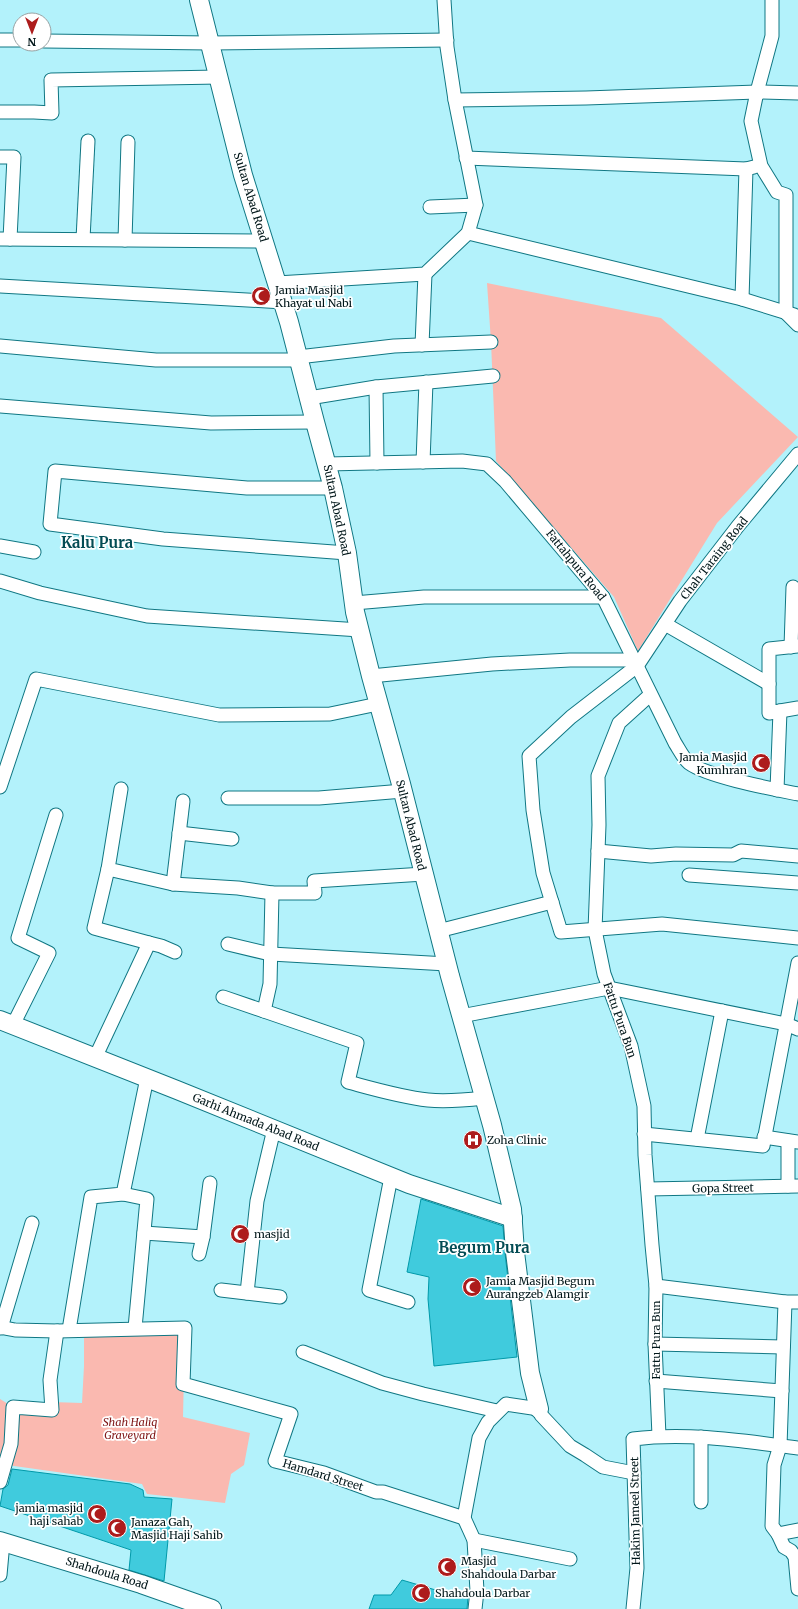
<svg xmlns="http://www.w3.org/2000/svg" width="798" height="1609" font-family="Merriweather,serif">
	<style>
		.green { fill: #fab9b0 }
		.building { fill: #40cbdd; stroke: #0099a9 }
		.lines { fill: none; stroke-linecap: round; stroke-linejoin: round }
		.street-casing { stroke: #107783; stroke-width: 15 }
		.secondary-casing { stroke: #107783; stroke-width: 20 }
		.street { stroke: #fff; stroke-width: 13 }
		.secondary { stroke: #fff; stroke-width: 18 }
		.labels { text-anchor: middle; stroke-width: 3.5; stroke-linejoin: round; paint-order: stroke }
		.street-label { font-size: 11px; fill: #001619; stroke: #fff }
		.poi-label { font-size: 11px; fill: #001619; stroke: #fff; text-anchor: start }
		.park-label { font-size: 11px; font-style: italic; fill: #7f1414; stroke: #fff }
		.district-label { font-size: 15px; font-weight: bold; fill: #034c54; stroke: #fff }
	</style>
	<rect width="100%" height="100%" fill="#b3f2fb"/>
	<g class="green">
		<path d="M487 283 661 318 798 437 717 523 638 651 614 597 496 461 491 342Z"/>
		<path d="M185 1328 183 1417 250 1433 244 1465 231 1474 225 1503 147 1494 142 1484 0 1464V1399L13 1407 52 1402 82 1403 84 1366V1330Z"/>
	</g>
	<g class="building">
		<path d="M421 1199 503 1226 505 1253 517 1357 434 1366 428 1299 429 1277 407 1272Z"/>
		<path d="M12 1469 130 1484 143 1490 144 1497 172 1499 164 1581 129 1570 131 1550 0 1506 3 1489 8 1485Z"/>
		<path d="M402 1580 439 1591 468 1596 467 1609H369L374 1595H391Z"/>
	</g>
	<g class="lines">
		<defs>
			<g id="street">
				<path d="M772 0V36L757 92 751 121 761 166 777 192 786 195V313L798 325"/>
				<path d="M0 40H20"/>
				<path d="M44 41 210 43 447 40"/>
				<path d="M455 100 586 98 757 92 798 93"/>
				<path d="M0 112H34L52 113 51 80 219 77"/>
				<path d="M0 157H14L10 239"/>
				<path d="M466 158 746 169"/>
				<path d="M430 207 476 205"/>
				<path d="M468 233 742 299 794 315"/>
				<path d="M0 239 264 241"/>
				<path d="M83 239 88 141"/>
				<path d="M125 240 128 142"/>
				<path d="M277 283 425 274 468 233 476 205 455 100 447 47 444 0"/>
				<path d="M0 286 283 302"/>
				<path d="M742 299 746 169 754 167"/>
				<path d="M422 345 425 274"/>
				<path d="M0 346 156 360H299"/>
				<path d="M298 357 394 346 491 342"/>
				<path d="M376 387 377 463"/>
				<path d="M309 398 376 387 493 376"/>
				<path d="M0 406 211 423 315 422"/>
				<path d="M798 454 738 526 680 601 637 666 571 717 529 756 533 810 543 873 561 932 662 924 798 938"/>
				<path d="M423 462 426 382"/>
				<path d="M327 464 462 461 487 464 505 481 603 597 675 743C679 749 683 758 689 763 708 777 773 789 798 794"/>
				<path d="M333 488H247L55 471 50 524 163 539 347 553"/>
				<path d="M0 546 34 552"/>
				<path d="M0 581 40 593 147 616 360 630"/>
				<path d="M354 603 424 597H603"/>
				<path d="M665 624 769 684"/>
				<path d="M791 647 793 587"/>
				<path d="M371 676 492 664 570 660H634"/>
				<path d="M650 695 619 723 598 776 599 825 595 930 604 974 631 1046 644 1106 645 1155 652 1245 656 1286 655 1344 659 1436"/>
				<path d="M780 711 798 708"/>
				<path d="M0 787 36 679 219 715 330 714 378 704"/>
				<path d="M121 789 108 869 173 884 238 888 272 893"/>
				<path d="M777 790 780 711 769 713V649L798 646"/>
				<path d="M228 798H319L403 791"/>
				<path d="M179 833 232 839"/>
				<path d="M598 851 651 856 676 854 733 855 741 851 798 856"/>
				<path d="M424 874 314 881 315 893H272L270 984 264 1011 357 1043 348 1082C374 1089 401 1097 428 1100 446 1102 466 1100 484 1098"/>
				<path d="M689 875 798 883"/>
				<path d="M173 884 183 801"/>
				<path d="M438 931 552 902"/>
				<path d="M149 943 161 946 175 952"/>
				<path d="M228 944 270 954"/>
				<path d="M271 954 447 964"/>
				<path d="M223 997 264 1011"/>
				<path d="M461 1016 609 988 786 1024 798 1029"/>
				<path d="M13 1025 49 953 18 938 56 815"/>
				<path d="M95 1058 149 943 94 928 108 869"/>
				<path d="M644 1134 763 1146 798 963"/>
				<path d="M764 1137 798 1142"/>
				<path d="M697 1139 722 1011"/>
				<path d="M788 1141V1186"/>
				<path d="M391 1177 369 1290 408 1302"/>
				<path d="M648 1189 798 1186"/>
				<path d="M123 1194 147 1199 135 1328"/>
				<path d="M144 1233 203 1237"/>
				<path d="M199 1254 203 1237 210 1183"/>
				<path d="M656 1286 785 1302H798"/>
				<path d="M221 1290 280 1297"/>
				<path d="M247 1293 257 1201 274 1129"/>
				<path d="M785 1302 780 1446 774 1465 772 1526 778 1534 784 1547 791 1551 795 1557 798 1589"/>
				<path d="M0 1327 15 1330 57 1331 185 1328 183 1384 291 1414 275 1461 324 1473 376 1492H383L464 1518"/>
				<path d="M1 1328 32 1223"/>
				<path d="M69 1330 91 1197 123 1194 147 1078"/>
				<path d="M655 1344 783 1347"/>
				<path d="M303 1352 382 1383 423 1394 497 1411"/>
				<path d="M656 1381 782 1391"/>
				<path d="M0 1482 11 1444 13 1407 52 1410 50 1380 57 1331"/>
				<path d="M701 1502V1437"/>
				<path d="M778 1534 798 1530"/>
				<path d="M474 1540 570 1559"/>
				<path d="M0 1575 3 1542"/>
				<path d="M475 1609 477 1591 474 1540 464 1518 479 1438 488 1422 506 1404 539 1409 541 1415 570 1446 585 1455 603 1467 634 1473"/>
				<path d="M633 1609 637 1568 633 1439C688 1432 743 1441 798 1448"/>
			</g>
			<g id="secondary">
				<path d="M199 0 243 175 289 322 315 422 333 488 347 553 355 612 371 676 401 784 450 976 492 1125 512 1209 515 1252 530 1373 539 1409"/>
				<path d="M0 1020 177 1090 409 1184 513 1218"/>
				<path d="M0 1541 141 1584 212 1609"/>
			</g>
		</defs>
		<use href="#street" class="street-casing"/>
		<use href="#secondary" class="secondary-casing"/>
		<use href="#street" class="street"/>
		<use href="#secondary" class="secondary"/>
	</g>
	<defs>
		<symbol id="mosque-disc" viewBox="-11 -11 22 22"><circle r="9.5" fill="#ad1c1c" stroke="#fff"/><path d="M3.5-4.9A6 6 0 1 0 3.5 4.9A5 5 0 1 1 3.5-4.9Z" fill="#fff"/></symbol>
		<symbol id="hospital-disc" viewBox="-11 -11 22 22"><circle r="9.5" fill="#ad1c1c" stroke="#fff"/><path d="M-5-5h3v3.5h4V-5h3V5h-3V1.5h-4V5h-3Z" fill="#fff"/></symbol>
	</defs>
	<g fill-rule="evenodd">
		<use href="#mosque-disc" x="250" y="285" width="22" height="22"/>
		<use href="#mosque-disc" x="750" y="752" width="22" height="22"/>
		<use href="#hospital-disc" x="462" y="1129" width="22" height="22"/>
		<use href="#mosque-disc" x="229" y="1223" width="22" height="22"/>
		<use href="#mosque-disc" x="461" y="1276" width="22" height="22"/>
		<use href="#mosque-disc" x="86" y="1503" width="22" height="22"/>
		<use href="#mosque-disc" x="106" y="1517" width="22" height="22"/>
		<use href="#mosque-disc" x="436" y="1556" width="22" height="22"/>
		<use href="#mosque-disc" x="410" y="1582" width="22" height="22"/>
	</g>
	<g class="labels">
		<g class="street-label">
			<text transform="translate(251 197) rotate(73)" y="4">Sultan Abad Road</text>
			<text transform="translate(337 510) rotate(78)" y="4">Sultan Abad Road</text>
			<text transform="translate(714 558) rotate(-52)" y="4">Chah Taraing Road</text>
			<text transform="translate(576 565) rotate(51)" y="4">Fattahpura Road</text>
			<text transform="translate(411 825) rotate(76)" y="4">Sultan Abad Road</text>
			<text transform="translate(620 1020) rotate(71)" y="4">Fattu Pura Bun</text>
			<text transform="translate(256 1122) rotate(22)" y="4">Garhi Ahmada Abad Road</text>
			<text transform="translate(723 1188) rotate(-1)" y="4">Gopa Street</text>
			<text transform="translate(656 1340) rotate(-90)" y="4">Fattu Pura Bun</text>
			<text transform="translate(323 1475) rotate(17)" y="4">Hamdard Street</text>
			<text transform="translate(635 1511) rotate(-91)" y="4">Hakim Jameel Street</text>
			<text transform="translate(107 1573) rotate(17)" y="4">Shahdoula Road</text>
		</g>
		<g class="poi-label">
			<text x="275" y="294">Jamia Masjid<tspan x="275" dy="13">Khayat ul Nabi</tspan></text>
			<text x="747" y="761" text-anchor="end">Jamia Masjid<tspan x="747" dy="13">Kumhran</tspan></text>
			<text x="487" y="1144">Zoha Clinic</text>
			<text x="254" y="1238">masjid</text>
			<text x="486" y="1285">Jamia Masjid Begum<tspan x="486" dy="13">Aurangzeb Alamgir</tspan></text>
			<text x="83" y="1512" text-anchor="end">jamia masjid<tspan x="83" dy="13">haji sahab</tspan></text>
			<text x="131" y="1526">Janaza Gah,<tspan x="131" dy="13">Masjid Haji Sahib</tspan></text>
			<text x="461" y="1565">Masjid<tspan x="461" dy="13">Shahdoula Darbar</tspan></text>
			<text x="435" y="1597">Shahdoula Darbar</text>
		</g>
		<g class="park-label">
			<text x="130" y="1426">Shah Haliq<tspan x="130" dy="13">Graveyard</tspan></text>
		</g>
		<g class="district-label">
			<text x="97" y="548">Kalu Pura</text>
			<text x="484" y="1253">Begum Pura</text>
		</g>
	</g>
	<g transform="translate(32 32) rotate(180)"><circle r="19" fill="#ffffff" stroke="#99a2a3"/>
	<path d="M0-3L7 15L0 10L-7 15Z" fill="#ad1c1c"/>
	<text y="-6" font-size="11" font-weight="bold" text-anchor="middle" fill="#001619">N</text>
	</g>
</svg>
